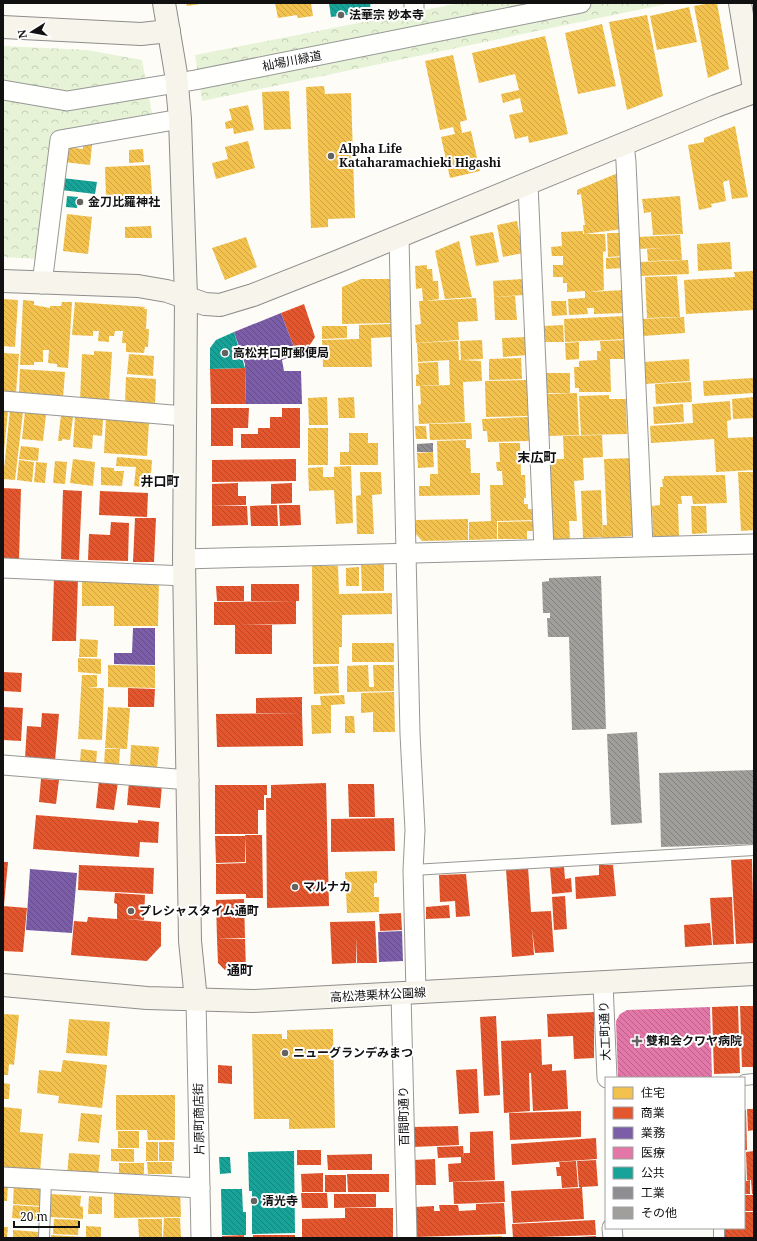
<svg xmlns="http://www.w3.org/2000/svg" width="757" height="1241" font-family="'Noto Serif','Noto Sans JP',serif">
	<style>
		.park { fill: url(#park-crowns) }
		.pier { fill: #fdfcf7 }
		.homes { fill: url(#homes-back-hatch) }
		.shops { fill: url(#shops-back-hatch) }
		.offices { fill: url(#offices-back-hatch) }
		.health { fill: url(#health-back-hatch) }
		.public { fill: url(#public-back-hatch) }
		.industry { fill: url(#industry-back-hatch) }
		.building { fill: url(#building-back-hatch) }
		.lines { fill: none; stroke-linecap: round; stroke-linejoin: round }
		.lane-casing { stroke: #979795; stroke-width: 12 }
		.street-casing { stroke: #979795; stroke-width: 21 }
		.secondary-casing { stroke: #8e8d8b; stroke-width: 24 }
		.lane { stroke: #fffffe; stroke-width: 10 }
		.street { stroke: #fffffe; stroke-width: 19 }
		.secondary { stroke: #f6f4eb; stroke-width: 22 }
		.poi-dot { fill: #646362; stroke: #fff; stroke-width: 1.5 }
		.labels { text-anchor: middle; stroke-width: 4; stroke-linejoin: round; paint-order: stroke }
		.poi-label { font-size: 12px; font-weight: bold; fill: #111; stroke: #fff; text-anchor: start }
		.street-label { font-size: 12px; fill: #111; stroke: #fff }
		.neighbourhood-label { font-size: 13px; font-weight: bold; fill: #111; stroke: #fff }
	</style>
	<defs>
		<pattern id="park-crowns" width="20" height="18" patternUnits="userSpaceOnUse"><rect width="20" height="18" fill="#e7f3d7"/><path d="M2 6a3 3 0 1 1 6 0M12 15a3 3 0 1 1 6 0" fill="none" stroke="#c5cfb8"/></pattern>
		<pattern id="homes-back-hatch" width="6" height="6" patternUnits="userSpaceOnUse"><rect width="6" height="6" fill="#f2c14e"/><path d="M-1 5l2 2M0 0l6 6M5-1l2 2" fill="none" stroke="#cea543"/></pattern>
		<pattern id="shops-back-hatch" width="6" height="6" patternUnits="userSpaceOnUse"><rect width="6" height="6" fill="#e4572e"/><path d="M-1 5l2 2M0 0l6 6M5-1l2 2" fill="none" stroke="#b74726"/></pattern>
		<pattern id="offices-back-hatch" width="6" height="6" patternUnits="userSpaceOnUse"><rect width="6" height="6" fill="#7b5ea7"/><path d="M-1 5l2 2M0 0l6 6M5-1l2 2" fill="none" stroke="#634c87"/></pattern>
		<pattern id="health-back-hatch" width="6" height="6" patternUnits="userSpaceOnUse"><rect width="6" height="6" fill="#e377a8"/><path d="M-1 5l2 2M0 0l6 6M5-1l2 2" fill="none" stroke="#b76087"/></pattern>
		<pattern id="public-back-hatch" width="6" height="6" patternUnits="userSpaceOnUse"><rect width="6" height="6" fill="#17a398"/><path d="M-1 5l2 2M0 0l6 6M5-1l2 2" fill="none" stroke="#13837b"/></pattern>
		<pattern id="industry-back-hatch" width="6" height="6" patternUnits="userSpaceOnUse"><rect width="6" height="6" fill="#8d8d92"/><path d="M-1 5l2 2M0 0l6 6M5-1l2 2" fill="none" stroke="#727276"/></pattern>
		<pattern id="building-back-hatch" width="6" height="6" patternUnits="userSpaceOnUse"><rect width="6" height="6" fill="#a19f9c"/><path d="M-1 5l2 2M0 0l6 6M5-1l2 2" fill="none" stroke="#82807e"/></pattern>
	</defs>
	<rect width="100%" height="100%" fill="#fdfcf7"/>
	<g class="park">
		<path d="M460 3H671L202 101 195 55Z"/>
		<path d="M3 46 87 50 142 60 153 119 56 137 39 259 3 257Z"/>
	</g>
	<path class="pier" d="M196 63 200 89 149 98 145 73Z"/>
	<g class="homes">
		<path d="M186 3H200V4L187 6Z"/>
		<path d="M275 3H311L313 16 298 18 297 15 278 18Z"/>
		<path d="M711 3H717L729 69 708 78 694 6Z"/>
		<path d="M689 7 697 42 657 50 650 16Z"/>
		<path d="M647 15 663 96 627 110 609 22Z"/>
		<path d="M602 24 616 86 578 94 565 33Z"/>
		<path d="M545 36 568 134 529 143 528 136 515 139 509 115 523 112 520 98 503 103 501 94 519 90 515 74 479 83 472 53Z"/>
		<path d="M453 55 467 120 460 122 462 133 471 131 480 171 450 178 441 137 455 134 453 127 440 130 425 61Z"/>
		<path d="M324 86 325 94 351 93 355 218 328 219V227L311 228 306 87Z"/>
		<path d="M289 91 291 129 264 130 262 92Z"/>
		<path d="M248 105 254 130 234 134 233 128 226 129 225 122 232 120 229 109Z"/>
		<path d="M735 126 748 197 732 199 729 180 723 182 726 201 711 204 712 207 699 210 688 145 704 142V138Z"/>
		<path d="M248 141 255 168 216 179 212 163 228 159 225 147Z"/>
		<path d="M83 144 92 145 90 165 64 162 66 147 83 149Z"/>
		<path d="M143 149 144 162 129 163V150Z"/>
		<path d="M150 165 152 194 106 197 105 167Z"/>
		<path d="M618 173 623 229 584 234 583 225H585L581 194 577 195V190Z"/>
		<path d="M680 196 683 234 653 235 651 212 644 213 642 199Z"/>
		<path d="M67 214 92 217 88 254 63 251Z"/>
		<path d="M517 221 523 253 503 257 497 225Z"/>
		<path d="M151 226 152 238H125V227Z"/>
		<path d="M583 231V234H605L606 251 603 252 604 290 589 292 624 290 625 313 594 314V308H587L588 314 569 315 568 299 585 298V291L567 292V283H563V277H553V265H563V256H552L551 247 562 246 561 232Z"/>
		<path d="M493 232 499 262 476 266 470 236Z"/>
		<path d="M607 233H622L623 256 608 257Z"/>
		<path d="M680 235 682 260 648 261 647 249 662 248 637 249V237Z"/>
		<path d="M246 237 257 267 225 280 212 248Z"/>
		<path d="M459 241 472 297 445 299 435 251Z"/>
		<path d="M730 242 732 269 698 271 697 244Z"/>
		<path d="M624 257V268L606 269V258Z"/>
		<path d="M688 260 689 274 641 276 640 262Z"/>
		<path d="M427 265V269H432L433 281H438L439 299 426 301 476 298 478 321 458 322 459 340 416 343 415 325 421 324 419 301H423L422 288 416 289 415 266Z"/>
		<path d="M754 271V310L686 314 684 280 735 277 734 272Z"/>
		<path d="M677 276 680 317 647 318 645 277Z"/>
		<path d="M361 279H390L391 323 342 324V287Z"/>
		<path d="M523 279 524 295 494 297 493 281Z"/>
		<path d="M515 296 517 320H495L494 297Z"/>
		<path d="M3 299 18 300 15 347 3 346Z"/>
		<path d="M23 300 34 301V305L50 308V306H61L62 302H72L68 368 57 367V364L48 363 49 350H43V362H34V365H20Z"/>
		<path d="M551 301H566L567 315 552 316Z"/>
		<path d="M75 302 145 307 144 309H147L146 329H149L148 347H145L144 353 126 352V343H122L123 331H115L114 336H109V342L98 341 99 331H93V336L72 335Z"/>
		<path d="M625 316 626 339 565 342 564 319Z"/>
		<path d="M684 317 685 333 643 336 642 319Z"/>
		<path d="M391 324V337L371 338 372 367H323L322 340 359 339V325Z"/>
		<path d="M563 325 564 342H544V326Z"/>
		<path d="M322 326H347V338L322 339Z"/>
		<path d="M527 337 528 355 503 357 502 338Z"/>
		<path d="M482 340 483 359 461 360 460 341Z"/>
		<path d="M628 340 629 359H610L611 392H579V388H575L574 367H579V361L597 360V351H601L600 341Z"/>
		<path d="M458 341 459 360 481 361 482 381 463 382 465 422 419 424 418 405 421 404 420 386 450 385 449 360 418 362 417 343Z"/>
		<path d="M579 342V359L566 360 565 343Z"/>
		<path d="M94 351 112 352 109 403 80 401 82 354 94 355Z"/>
		<path d="M3 353 19 354 16 393 3 392Z"/>
		<path d="M129 354 154 356 153 376 127 374Z"/>
		<path d="M521 358 522 379 489 380V359Z"/>
		<path d="M689 359 690 381 645 384 644 362Z"/>
		<path d="M438 362 439 385 416 386V375L419 374 418 363Z"/>
		<path d="M20 369 65 372 63 398 19 395Z"/>
		<rect x="544" y="373" width="26" height="20"/>
		<path d="M126 377 156 379 155 405 125 403Z"/>
		<path d="M753 378 754 393 704 396 703 381Z"/>
		<path d="M527 380 528 416 486 417 485 381Z"/>
		<path d="M691 382 692 402 656 404 655 384Z"/>
		<path d="M577 393 579 435 548 436 546 394Z"/>
		<path d="M609 395V399H626L627 434 581 435 579 396Z"/>
		<path d="M327 397 328 425H309L308 398Z"/>
		<path d="M354 397 355 418H339L338 398Z"/>
		<path d="M754 397V418L733 419 732 399Z"/>
		<path d="M730 401 731 420 727 421 728 438 754 437V470L716 472 714 439 651 443 650 426 693 423 692 404Z"/>
		<path d="M683 404 684 422 654 424 653 407Z"/>
		<path d="M10 410 23 412 15 480 3 479Z"/>
		<path d="M3 411H8L4 451H3Z"/>
		<path d="M25 412 46 414 43 441 22 439Z"/>
		<path d="M61 415 73 417 70 440 62 439V441H58Z"/>
		<path d="M75 417 103 419 102 436 93 435 92 449 73 447Z"/>
		<path d="M528 417 529 441 488 442 487 431H483L482 419Z"/>
		<path d="M106 418 149 421 147 456 104 453Z"/>
		<path d="M471 423 472 439 430 440 429 424Z"/>
		<path d="M415 426H426L427 439H416Z"/>
		<rect x="308" y="428" width="20" height="37"/>
		<path d="M349 433H368V443H378V465H340V452H349Z"/>
		<path d="M602 435 603 457 583 458 584 480 574 481 577 521H569L570 539H553L546 459H564L563 436Z"/>
		<path d="M466 440V448H470L471 473H480V495L419 496V486H430V474H438L437 441Z"/>
		<path d="M499 443H520L521 475H525L526 498H524V504H528V509H536V520L497 521V539L469 540V522L491 521 490 485H503L502 471H497L496 462H500Z"/>
		<path d="M21 446 39 448 38 461 19 459Z"/>
		<path d="M433 452 434 467 418 468 417 453Z"/>
		<path d="M117 457 152 460 150 488 134 486 136 467 116 466Z"/>
		<path d="M635 458 638 529 631 536 603 538V525H607L604 459Z"/>
		<path d="M73 459 95 462 93 486 70 483Z"/>
		<path d="M19 460 34 462 32 482 17 480Z"/>
		<path d="M55 461 67 462 65 484 53 483Z"/>
		<path d="M36 462 47 463 45 483 34 482Z"/>
		<path d="M351 466 353 523 336 524 334 490 309 491 308 468 323 467V477H334V467Z"/>
		<path d="M101 467 114 468V471H124L122 486 101 485Z"/>
		<path d="M360 472H381L382 494 372 495 374 534H357L356 496 361 495Z"/>
		<path d="M738 472H754V530L741 531Z"/>
		<path d="M725 475 727 503 693 504 692 496H681L682 504H678L679 536H653L652 506 660 505V487H663L662 479H664V476Z"/>
		<path d="M601 490 603 537 583 538 581 491Z"/>
		<path d="M691 506H706L707 533 692 534Z"/>
		<path d="M468 519V540L422 541 416 534V520Z"/>
		<path d="M536 521V531H527V539H498V522Z"/>
		<path d="M384 564V591H362L361 565Z"/>
		<path d="M312 566H338L339 594 392 593V614L342 615V647H339V664H313Z"/>
		<path d="M359 567V586H346V568Z"/>
		<path d="M82 578 159 579 158 626H114V606H82Z"/>
		<path d="M80 639 98 640 97 657H79Z"/>
		<rect x="352" y="643" width="42" height="19"/>
		<path d="M78 658 101 659V674L78 672Z"/>
		<path d="M108 665 155 666V688L108 687Z"/>
		<path d="M368 665 369 687H374L373 665H394V691L347 692V666Z"/>
		<path d="M338 666 339 693 314 694 313 667Z"/>
		<path d="M82 675H97V687L87 688H104L102 740 78 739Z"/>
		<path d="M394 692 395 732H373V712L361 713V693Z"/>
		<path d="M344 695 345 704 331 705V733L312 734 311 705H321L320 696Z"/>
		<path d="M108 707 130 708 127 749 105 748Z"/>
		<path d="M345 716H354L355 733H345Z"/>
		<path d="M131 745 159 747 157 769 130 767Z"/>
		<path d="M81 749 97 751 96 764 80 762Z"/>
		<path d="M105 749H120L119 766 104 765Z"/>
		<path d="M377 871V883H374V897H379V912L347 913 345 872Z"/>
		<path d="M3 1014 19 1015 14 1065 9 1064 8 1075H3Z"/>
		<path d="M69 1019 110 1022 107 1056 66 1053Z"/>
		<path d="M333 1029 335 1128 289 1129V1119H254L252 1034H282V1039H287V1030Z"/>
		<path d="M63 1060 107 1065 102 1108 58 1103 59 1096 37 1093 39 1070 61 1072Z"/>
		<path d="M3 1083 10 1084 9 1099H3Z"/>
		<path d="M116 1095H175V1140H148L147 1130H116Z"/>
		<path d="M4 1107 22 1109 20 1132 43 1134 40 1173 3 1170Z"/>
		<path d="M81 1113 102 1115 99 1143 78 1141Z"/>
		<rect x="118" y="1131" width="21" height="17"/>
		<rect x="146" y="1142" width="12" height="19"/>
		<rect x="159" y="1142" width="15" height="19"/>
		<path d="M111 1149H134V1162L111 1161Z"/>
		<path d="M69 1153 100 1155 98 1177 67 1175Z"/>
		<path d="M147 1162H172V1174H148Z"/>
		<rect x="119" y="1163" width="25" height="11"/>
		<path d="M14 1183 42 1185 40 1206 13 1204Z"/>
		<path d="M3 1184H8L7 1201H3Z"/>
		<path d="M180 1190 181 1217 114 1218V1191Z"/>
		<path d="M51 1194 81 1196 80 1206 83 1207V1219L50 1217Z"/>
		<path d="M89 1196 102 1197V1214H88Z"/>
		<path d="M13 1205 40 1207 39 1220 12 1218Z"/>
		<path d="M164 1218H180L181 1237H163Z"/>
		<path d="M54 1219 79 1220 78 1235 53 1234Z"/>
		<path d="M138 1219H162V1237H139Z"/>
		<path d="M86 1226 101 1227V1238H86Z"/>
		<path d="M3 1227H8L7 1238H3Z"/>
		<path d="M13 1230 39 1232 38 1238H13Z"/>
		<path d="M51 1235 83 1237V1238H51Z"/>
		<path d="M502 1236V1238H466V1237Z"/>
	</g>
	<g class="shops">
		<path d="M304 304 315 337 306 351 297 355 281 313Z"/>
		<path d="M245 368 246 404H211L210 369Z"/>
		<path d="M211 408H249L248 428H233V446H211Z"/>
		<path d="M282 408H300V448H241V434H258V428H270V417H282Z"/>
		<path d="M296 459V481L212 482V460Z"/>
		<path d="M238 483V496H246V505L212 506V484Z"/>
		<path d="M292 483V503L271 504V484Z"/>
		<path d="M3 488 21 489 19 561 3 560Z"/>
		<path d="M63 490 82 491 79 560 61 559Z"/>
		<path d="M100 491 148 493 147 517 99 515Z"/>
		<path d="M277 505 278 526H251L250 506Z"/>
		<path d="M279 505H300L301 525 280 526Z"/>
		<path d="M212 506H247L248 525 212 526Z"/>
		<path d="M135 518H156L154 562H133Z"/>
		<path d="M111 522 129 523 128 561 88 560 89 534 110 535Z"/>
		<path d="M54 578 78 579 76 641H52Z"/>
		<rect x="251" y="584" width="48" height="17"/>
		<path d="M216 586H244V601H217Z"/>
		<path d="M296 601V624L240 625H272V654H235V625H214V602Z"/>
		<path d="M3 672 22 673 21 692 3 691Z"/>
		<path d="M128 688 155 689 154 707H128Z"/>
		<path d="M302 697V713H256V698Z"/>
		<path d="M3 707 23 708 21 741 3 740Z"/>
		<path d="M42 713 59 714 55 761 25 758 27 726 41 727Z"/>
		<path d="M302 713 303 746 217 747 216 714Z"/>
		<path d="M41 779 59 780 56 804 39 802Z"/>
		<path d="M99 780 118 782 114 810 96 808Z"/>
		<path d="M129 782 162 785 160 808 127 805Z"/>
		<path d="M326 783 329 906 267 908 266 798H271V785Z"/>
		<path d="M348 784H374L375 817H349Z"/>
		<path d="M215 785H267V795H264V810H258V834H215Z"/>
		<path d="M36 815 138 823V820L159 822 158 843 140 842 139 857 33 849Z"/>
		<path d="M394 818 395 851 331 852V819Z"/>
		<path d="M245 835H262L263 898H246V894H216V864L246 863Z"/>
		<path d="M215 836H245V862L216 863Z"/>
		<path d="M752 859 754 943 736 944 731 860Z"/>
		<path d="M3 862H8L4 905H3Z"/>
		<path d="M79 865 154 868 153 894 78 890Z"/>
		<path d="M599 865H613L616 896 576 899 575 877 599 875Z"/>
		<path d="M528 867 531 912 551 911 554 952 535 953 532 929 534 955 512 957 506 869Z"/>
		<path d="M564 867 565 879 571 878 572 892 552 894 550 868Z"/>
		<path d="M466 874 470 916 456 917 455 901 440 902 439 875Z"/>
		<path d="M115 893 145 895 144 920 125 919 161 922V946L147 961 71 955 74 921 87 922 88 917 117 919V904L114 903Z"/>
		<path d="M565 896 567 929 554 930 552 897Z"/>
		<path d="M732 897 734 944 713 945 710 898Z"/>
		<path d="M244 899 245 938 217 939 216 900Z"/>
		<path d="M449 905 450 918 426 919V907Z"/>
		<path d="M3 906 27 908 23 952 3 951Z"/>
		<path d="M401 913 402 930 380 931 379 914Z"/>
		<path d="M375 921 377 963H357L356 938V963L332 964 330 922Z"/>
		<path d="M710 923 712 945 685 947 684 925Z"/>
		<path d="M217 939H245L246 970H225L218 963Z"/>
		<path d="M738 1006 740 1073 714 1074 712 1007Z"/>
		<path d="M740 1006H754V1067H742Z"/>
		<path d="M594 1012V1058L574 1059 573 1036 548 1037 547 1014Z"/>
		<path d="M496 1016 500 1095 484 1096 480 1017Z"/>
		<path d="M541 1039 542 1065 552 1064V1071L566 1070 568 1109 533 1111 531 1073H529L530 1111 504 1113 501 1041Z"/>
		<path d="M218 1065 232 1066V1084L218 1083Z"/>
		<path d="M477 1069 479 1113 459 1114 456 1070Z"/>
		<path d="M747 1109H754V1130L748 1131Z"/>
		<path d="M744 1110H746L747 1150H744Z"/>
		<path d="M581 1111V1137L510 1140 509 1113Z"/>
		<path d="M458 1126 459 1145 413 1147V1127Z"/>
		<path d="M493 1131 495 1180 449 1182 448 1164 461 1163V1157L438 1158 437 1147 463 1146 464 1157V1153H470V1132Z"/>
		<path d="M596 1138 597 1159 512 1165 511 1144Z"/>
		<rect x="297" y="1150" width="24" height="15"/>
		<path d="M754 1151V1180H747L746 1152Z"/>
		<path d="M372 1154V1170H328L327 1155Z"/>
		<path d="M435 1159 436 1185H415L413 1160Z"/>
		<path d="M596 1160 598 1186 582 1187 584 1219 513 1223 511 1191 581 1188 579 1187 577 1161Z"/>
		<path d="M576 1161 578 1187 562 1188 561 1176H557L556 1167H560L559 1162Z"/>
		<path d="M744 1165H745L746 1181 750 1180V1194H744Z"/>
		<path d="M323 1173V1192H302L301 1174Z"/>
		<path d="M347 1174H389V1192H348Z"/>
		<rect x="325" y="1175" width="21" height="17"/>
		<path d="M751 1180H754V1194H752Z"/>
		<path d="M504 1181 505 1202 454 1204 453 1182Z"/>
		<path d="M301 1193H327L328 1208H302Z"/>
		<path d="M334 1194H376V1207L334 1208Z"/>
		<rect x="744" y="1195" width="10" height="16"/>
		<path d="M504 1203 506 1234 416 1237 415 1207 434 1206V1211H440L439 1205H458L459 1211 476 1210V1204Z"/>
		<path d="M345 1208H393V1238H302V1219L345 1218Z"/>
		<path d="M744 1212H754V1238H724V1228H744Z"/>
		<path d="M595 1220 596 1235 513 1238 512 1224Z"/>
		<path d="M244 1235V1238H222V1236Z"/>
		<rect x="253" y="1235" width="42" height="3"/>
		<path d="M596 1236V1238H579V1237Z"/>
	</g>
	<g class="offices">
		<path d="M281 313 297 355 282 360 284 371H301L302 404H246L245 364 234 332Z"/>
		<path d="M133 628H155V665L114 664V653H132Z"/>
		<path d="M30 869 77 873 72 933 26 930Z"/>
		<path d="M402 931 403 961 379 962 378 932Z"/>
	</g>
	<path class="health" d="M710 1007 712 1078H618L616 1021 620 1014 627 1010Z"/>
	<g class="public">
		<path d="M329 3H370L371 12 331 17Z"/>
		<path d="M62 178 97 182 95 194 61 190Z"/>
		<path d="M67 196 78 197 77 208 66 207Z"/>
		<path d="M89 200 98 201 97 209 88 208Z"/>
		<path d="M234 332 245 368 210 369V348L216 340Z"/>
		<path d="M294 1151 295 1233 252 1234V1191H249L248 1152Z"/>
		<path d="M219 1157H230L231 1173 220 1174Z"/>
		<path d="M221 1189H242L243 1212H246V1235H222Z"/>
	</g>
	<path class="industry" d="M433 443V452H417V444Z"/>
	<g class="building">
		<path d="M601 576 606 729 572 730 569 637H548L547 618H550V613H543L542 582 549 581V578Z"/>
		<path d="M637 732 642 823 611 825 607 734Z"/>
		<path d="M754 770V844L661 847 659 773Z"/>
	</g>
	<g class="lines">
		<defs>
			<g id="lane">
				<path d="M413 870 754 850"/>
				<path d="M744 1080 754 1079"/>
				<path d="M719 1228V1238"/>
				<path d="M44 1238 46 1180"/>
			</g>
			<g id="street">
				<path d="M414 3V8"/>
				<path d="M3 90 67 101 195 80 581 3"/>
				<path d="M624 144 626 162 643 546"/>
				<path d="M528 184 544 549"/>
				<path d="M399 236 410 734 415 830 413 870 416 992"/>
				<path d="M42 284 60 140 180 119"/>
				<path d="M3 401 184 416"/>
				<path d="M184 559 754 544"/>
				<path d="M3 568 185 576"/>
				<path d="M3 765 189 780"/>
				<path d="M603 983 607 1078"/>
				<path d="M401 993 407 1238"/>
				<path d="M196 1000 201 1238"/>
				<path d="M3 1177 200 1188"/>
				<path d="M612 1228 613 1238"/>
			</g>
			<g id="secondary">
				<path d="M164 3 176 74 180 119 186 297 184 559 190 941 196 1000"/>
				<path d="M740 3 754 89"/>
				<path d="M3 27 141 34 169 31"/>
				<path d="M3 281 138 286 167 291 205 304 220 305 253 295 339 261 716 106 754 92"/>
				<path d="M3 985 147 998 253 1001 754 974"/>
			</g>
		</defs>
		<use href="#lane" class="lane-casing"/>
		<use href="#street" class="street-casing"/>
		<use href="#secondary" class="secondary-casing"/>
		<use href="#lane" class="lane"/>
		<use href="#street" class="street"/>
		<use href="#secondary" class="secondary"/>
	</g>
	<g class="poi-dot">
		<circle cx="341" cy="15" r="4"/>
		<circle cx="331" cy="156" r="4"/>
		<circle cx="80" cy="202" r="4"/>
		<circle cx="225" cy="353" r="4"/>
		<circle cx="295" cy="887" r="4"/>
		<circle cx="131" cy="911" r="4"/>
		<path d="M635 1035h4v4h4v4h-4v4h-4v-4h-4v-4h4z"/>
		<circle cx="285" cy="1053" r="4"/>
		<circle cx="254" cy="1201" r="4"/>
	</g>
	<g class="labels">
		<g class="poi-label">
			<text x="349" y="19">法華宗 妙本寺</text>
			<text x="339" y="153">Alpha Life<tspan x="339" dy="14">Kataharamachieki Higashi</tspan></text>
			<text x="88" y="206">金刀比羅神社</text>
			<text x="233" y="357">高松井口町郵便局</text>
			<text x="303" y="891">マルナカ</text>
			<text x="139" y="915">プレシャスタイム通町</text>
			<text x="646" y="1045">雙和会クワヤ病院</text>
			<text x="293" y="1057">ニューグランデみまつ</text>
			<text x="262" y="1205">清光寺</text>
		</g>
		<g class="street-label">
			<text transform="translate(292 61) rotate(-11)" y="4">杣場川緑道</text>
			<text transform="translate(378 995) rotate(-3)" y="4">高松港栗林公園線</text>
			<text transform="translate(605 1031) rotate(-92)" y="4">大工町通り</text>
			<text transform="translate(404 1116) rotate(-91)" y="4">百間町通り</text>
			<text transform="translate(199 1119) rotate(-91)" y="4">片原町商店街</text>
		</g>
		<g class="neighbourhood-label">
			<text x="537" y="462">末広町</text>
			<text x="160" y="486">井口町</text>
			<text x="240" y="975">通町</text>
		</g>
	</g>
	<rect width="757" height="1241" fill="none" stroke="#111111" stroke-width="8"/>
	<rect x="605" y="1077" width="140" height="152" fill="#ffffff" stroke="#a0a0a0"/>
	<rect x="613" y="1087" width="20" height="12" fill="#f2c14e" stroke="#a0a0a0"/>
	<text x="641" y="1097" font-size="12" fill="#111111">住宅</text>
	<rect x="613" y="1107" width="20" height="12" fill="#e4572e" stroke="#a0a0a0"/>
	<text x="641" y="1117" font-size="12" fill="#111111">商業</text>
	<rect x="613" y="1127" width="20" height="12" fill="#7b5ea7" stroke="#a0a0a0"/>
	<text x="641" y="1137" font-size="12" fill="#111111">業務</text>
	<rect x="613" y="1147" width="20" height="12" fill="#e377a8" stroke="#a0a0a0"/>
	<text x="641" y="1157" font-size="12" fill="#111111">医療</text>
	<rect x="613" y="1167" width="20" height="12" fill="#17a398" stroke="#a0a0a0"/>
	<text x="641" y="1177" font-size="12" fill="#111111">公共</text>
	<rect x="613" y="1187" width="20" height="12" fill="#8d8d92" stroke="#a0a0a0"/>
	<text x="641" y="1197" font-size="12" fill="#111111">工業</text>
	<rect x="613" y="1207" width="20" height="12" fill="#a19f9c" stroke="#a0a0a0"/>
	<text x="641" y="1217" font-size="12" fill="#111111">その他</text>
	<g transform="translate(32 32) rotate(259)" stroke="#ffffff" stroke-width="3" paint-order="stroke">
	<path d="M0-3L7 15L0 10L-7 15Z" fill="#111111"/>
	<text y="-6" font-size="11" font-weight="bold" text-anchor="middle" fill="#111111">N</text>
	</g>
	<path d="M14 1221v6h65v-6" fill="none" stroke="#111111" stroke-width="2"/>
	<text x="20" y="1221" font-size="12" fill="#111111" stroke="#ffffff" stroke-width="3" paint-order="stroke">20 m</text>
</svg>
